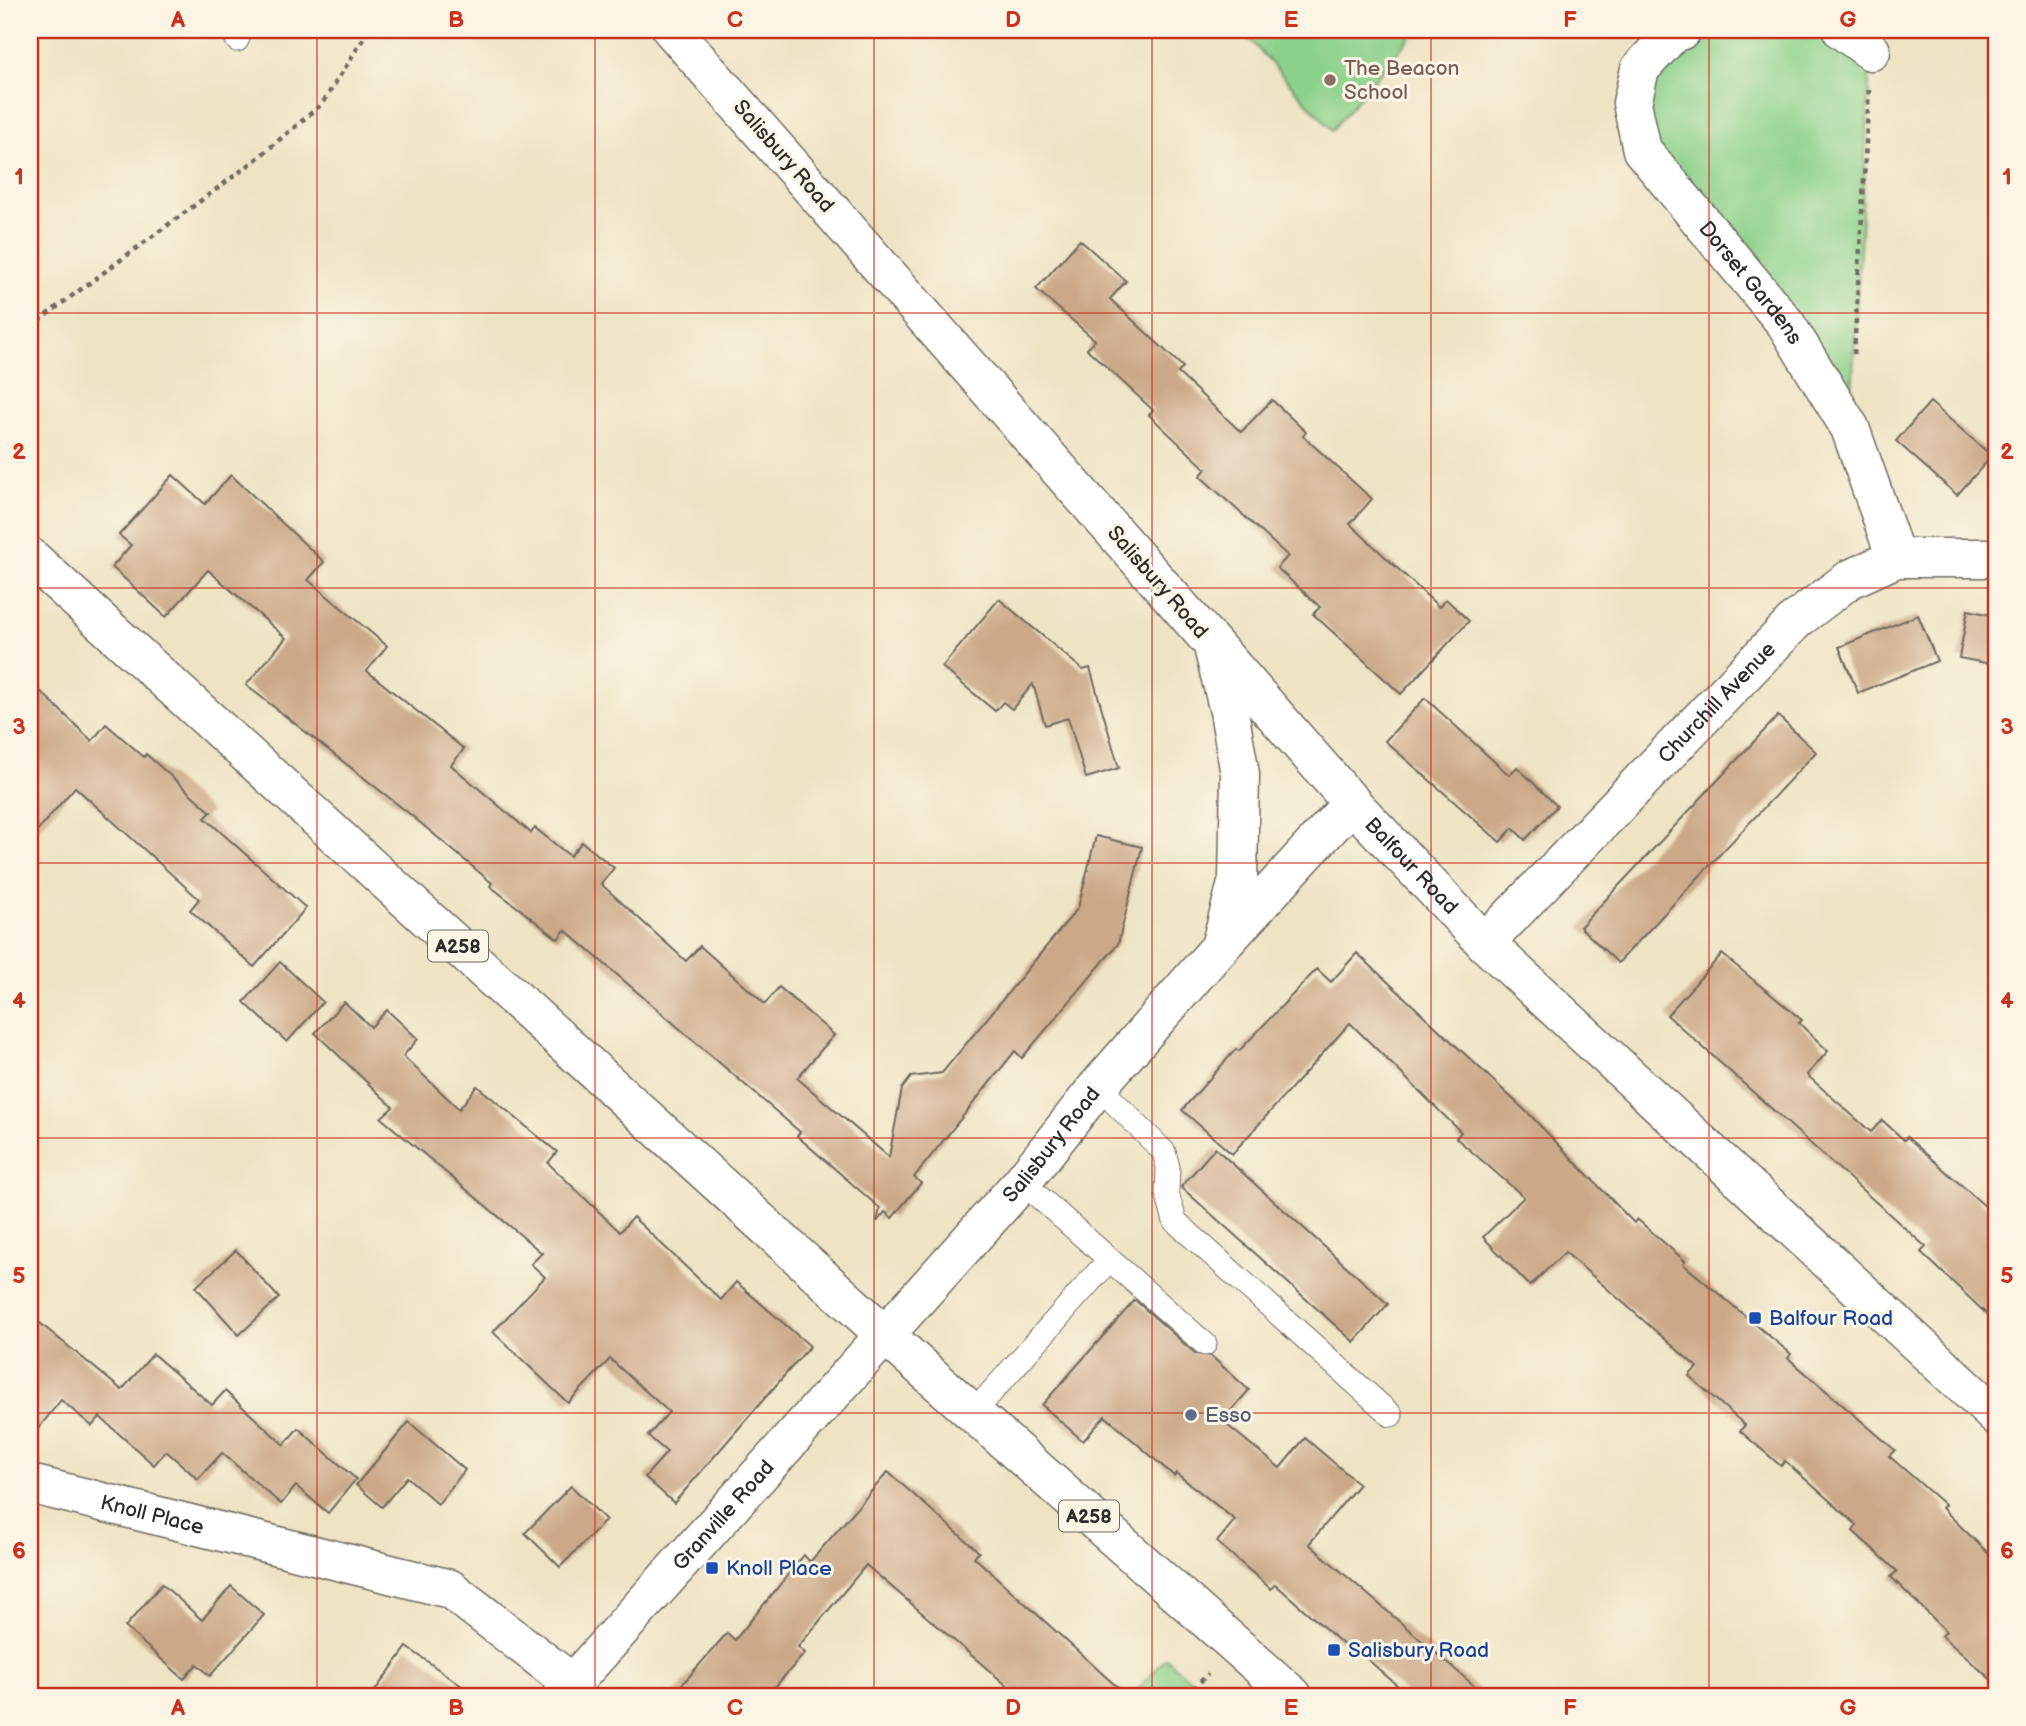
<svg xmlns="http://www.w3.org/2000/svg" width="2026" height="1726" font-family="'Balsamiq Sans',sans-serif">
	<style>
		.green { fill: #8dd28c; stroke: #5c7e5c; stroke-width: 2 }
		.building { fill: #cba887 }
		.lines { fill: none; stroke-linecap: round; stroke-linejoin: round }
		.lane-casing { stroke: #6f6b60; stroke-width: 25 }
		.street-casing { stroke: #6f6b60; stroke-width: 41 }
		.secondary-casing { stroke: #6f6b60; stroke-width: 41 }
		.primary-casing { stroke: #6f6b60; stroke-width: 41 }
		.path { stroke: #6f6b60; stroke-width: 4.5; stroke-dasharray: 5 5; stroke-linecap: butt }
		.lane { stroke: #fff; stroke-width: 23 }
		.street { stroke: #fff; stroke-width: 38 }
		.secondary { stroke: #fff; stroke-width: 38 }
		.primary { stroke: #fff; stroke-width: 38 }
		.grid { fill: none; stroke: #c8321e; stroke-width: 2; stroke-opacity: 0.55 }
		.education-dot { fill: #8d6e63; stroke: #fcf5e5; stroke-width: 2.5 }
		.transit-dot { fill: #1a4fb4; stroke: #fcf5e5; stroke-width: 2.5 }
		.service-dot { fill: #5c6f8a; stroke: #fcf5e5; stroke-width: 2.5 }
		.labels { text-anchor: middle; stroke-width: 6; stroke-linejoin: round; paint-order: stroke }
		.shield { fill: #fcf5e5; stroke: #6a6863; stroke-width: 2 }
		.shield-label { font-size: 19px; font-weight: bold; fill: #2b2b2b }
		.education-label { font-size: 21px; fill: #785e54; stroke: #fcf5e5; text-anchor: start }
		.street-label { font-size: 21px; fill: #2b2b2b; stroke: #fcf5e5 }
		.transit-label { font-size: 21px; fill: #164399; stroke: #fcf5e5; text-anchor: start }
		.service-label { font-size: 21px; fill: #4e5e75; stroke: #fcf5e5; text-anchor: start }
		.neatline { fill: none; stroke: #c8321e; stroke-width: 2.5 }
		.grid-label { font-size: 23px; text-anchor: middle; font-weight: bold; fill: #c8321e }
	</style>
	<rect width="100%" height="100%" fill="#fcf5e5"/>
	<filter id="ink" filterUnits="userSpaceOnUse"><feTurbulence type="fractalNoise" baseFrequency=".0143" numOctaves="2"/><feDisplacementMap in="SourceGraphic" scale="14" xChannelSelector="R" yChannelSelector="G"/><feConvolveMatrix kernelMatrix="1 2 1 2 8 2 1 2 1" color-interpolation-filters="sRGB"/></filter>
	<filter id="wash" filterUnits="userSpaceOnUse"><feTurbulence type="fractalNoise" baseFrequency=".00686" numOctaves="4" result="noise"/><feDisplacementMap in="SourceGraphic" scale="28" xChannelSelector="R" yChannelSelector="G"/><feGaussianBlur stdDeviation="1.57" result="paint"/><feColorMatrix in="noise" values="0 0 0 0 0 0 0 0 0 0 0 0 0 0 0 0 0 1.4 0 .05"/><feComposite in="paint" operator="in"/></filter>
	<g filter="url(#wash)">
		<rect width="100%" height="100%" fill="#eee3c3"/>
		<g class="green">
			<path d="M1241 30H1416L1332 130Z"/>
			<path d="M1682 30H1842L1871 51 1850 428 1642 150 1640 69Z"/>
			<path d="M1166 1658 1208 1696H1132Z"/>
		</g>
		<g id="blocks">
			<g class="building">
				<path d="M1080 240 1126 281 1110 299 1183 367 1178 373 1241 432 1272 400 1306 432 1303 436 1372 499 1350 524 1439 607 1446 599 1469 621 1401 694 1313 614 1320 607 1277 568 1288 556 1200 476 1206 469 1149 415 1153 410 1087 349 1095 340 1036 289Z"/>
				<path d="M1930 402 1992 456 1957 495 1896 441Z"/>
				<path d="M173 475 205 504 231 475 324 562 308 580 387 646 367 671 464 749 451 765 531 833 535 828 570 856 582 842 614 868 601 884 686 961 700 946 765 1004 779 987 834 1035 797 1078 889 1157 902 1089 911 1077 942 1073 1078 908 1096 836 1142 847 1118 944 1022 1058 1015 1051 914 1177 921 1183 892 1218 885 1212 877 1222 880 1208 797 1136 800 1132 565 930 558 939 490 886 492 883 411 815 246 685 286 638 208 570 166 617 112 567 131 545 119 535Z"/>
				<path d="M999 599 1083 670 1090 668 1119 768 1086 778 1068 718 1045 725 1033 684 1012 709 1003 702 995 711 942 667Z"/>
				<path d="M1968 610 1996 616V665L1959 658Z"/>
				<path d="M1918 615 1937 661 1858 693 1839 647Z"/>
				<path d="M30 681 92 741 106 724 144 757 146 754 211 812 205 818 306 908 254 967 190 910 199 899 75 787 30 839Z"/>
				<path d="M1425 698 1509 775 1517 767 1557 806 1525 840 1513 828 1500 842 1385 741Z"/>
				<path d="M1778 716 1816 752 1618 963 1580 927Z"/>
				<path d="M1357 953 1531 1116 1634 1223 1637 1219 1685 1261 1683 1264 1791 1354 1788 1358 1895 1450 1889 1456 1945 1505 1942 1508 1996 1561V1684L1942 1636 1946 1631 1891 1577 1897 1571 1853 1531 1857 1525 1785 1461 1781 1466 1740 1431 1745 1425 1689 1376 1697 1367 1565 1252 1530 1286 1483 1237 1524 1197 1456 1138 1461 1132 1350 1023 1232 1154 1182 1110 1236 1049 1239 1051 1317 969 1331 982Z"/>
				<path d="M1722 954 1802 1020 1799 1023 1828 1051 1807 1075 1871 1132 1882 1120 1904 1140 1907 1137 1996 1216V1323L1921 1252 1926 1247 1667 1015Z"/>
				<path d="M280 962 323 1002 287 1042 244 1002Z"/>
				<path d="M344 1002 371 1027 387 1010 418 1039 403 1056 459 1109 477 1086 557 1152 548 1163 620 1232 633 1217 721 1300 736 1282 810 1346 674 1503 645 1477 667 1452 648 1436 669 1412 610 1359 568 1403 493 1332 545 1277 531 1264 542 1253 381 1118 393 1107 315 1033Z"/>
				<path d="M1215 1148 1388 1304 1354 1342 1181 1187Z"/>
				<path d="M236 1250 279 1298 239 1335 196 1287Z"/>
				<path d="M1135 1300 1196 1354 1211 1356 1249 1390 1222 1421 1280 1468 1305 1438 1359 1484 1309 1544 1486 1696H1409L1356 1649 1353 1653 1275 1584 1271 1589 1217 1542 1235 1520 1176 1473 1174 1476 1105 1416 1083 1441 1042 1405Z"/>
				<path d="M30 1315 122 1390 153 1354 212 1405 225 1391 284 1445 298 1428 356 1479 328 1513 296 1486 281 1504 222 1453 198 1479 166 1451 154 1465 100 1417 92 1426 61 1400 30 1439Z"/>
				<path d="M409 1422 465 1470 438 1504 407 1477 382 1507 356 1485Z"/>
				<path d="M888 1472 979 1552 974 1557 1127 1696H1019L866 1565 798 1647 805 1653 767 1696H672L727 1633 735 1640 804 1555 810 1562Z"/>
				<path d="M571 1486 606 1520 560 1567 525 1533Z"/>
				<path d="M162 1584 202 1620 231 1586 264 1615 210 1676 197 1664 184 1679 125 1627Z"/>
				<path d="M407 1647 476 1696H371Z"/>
			</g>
		</g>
	</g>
	<g filter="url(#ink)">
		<use href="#blocks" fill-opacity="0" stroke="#6f6b60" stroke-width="2"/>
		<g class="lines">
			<defs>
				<g id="lane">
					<path d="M237 40 241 30"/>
					<path d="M1098 1086 1164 1152 1168 1167 1167 1193 1175 1221 1391 1415"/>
					<path d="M1022 1182 1205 1344"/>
					<path d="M973 1413 1109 1260"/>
				</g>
				<g id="street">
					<path id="s1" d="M1682 30 1673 33 1640 69 1632 103 1642 150 1786 324 1850 428 1896 558"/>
					<path d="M1842 30 1871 51"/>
					<path id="s2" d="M1212 643 1352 803 1485 943 1996 1416"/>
					<path id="s3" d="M1485 943 1796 620 1850 579 1896 558H1996"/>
					<path d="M1220 947 1352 803"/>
					<path id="s4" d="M30 1484 450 1589 572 1683"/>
				</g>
				<g id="secondary">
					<path id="s5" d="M561 1696 1022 1182 1098 1086 1220 947 1238 880 1240 774 1229 711 1212 643 672 30"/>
				</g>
				<path id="primary" d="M30 557 885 1335 1293 1696"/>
			</defs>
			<use href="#lane" class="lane-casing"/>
			<use href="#street" class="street-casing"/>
			<use href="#secondary" class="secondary-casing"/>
			<use href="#primary" class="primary-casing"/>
			<g class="path">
				<path d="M30 327 253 162 322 104 369 30"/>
				<path d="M1854 354 1869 90"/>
				<path d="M1186 1696 1208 1674"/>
			</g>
			<use href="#lane" class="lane"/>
			<use href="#street" class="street"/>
			<use href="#secondary" class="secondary"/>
			<use href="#primary" class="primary"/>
		</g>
	</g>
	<path class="grid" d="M317 30V1696M595 30V1696M874 30V1696M1152 30V1696M1431 30V1696M1709 30V1696M30 313H1996M30 588H1996M30 863H1996M30 1138H1996M30 1413H1996"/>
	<circle class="education-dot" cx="1330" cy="80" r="7"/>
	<g class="transit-dot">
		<rect x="1748" y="1311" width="14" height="14" rx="3.5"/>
		<rect x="705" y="1561" width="14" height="14" rx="3.5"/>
		<rect x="1327" y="1643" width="14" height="14" rx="3.5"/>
	</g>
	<circle class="service-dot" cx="1191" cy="1415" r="7"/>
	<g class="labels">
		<g class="shield">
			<rect x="428" y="930.5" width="60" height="31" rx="5"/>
			<rect x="1059" y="1500.5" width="60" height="31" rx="5"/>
		</g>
		<g class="shield-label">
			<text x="458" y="953">A258</text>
			<text x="1089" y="1523">A258</text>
		</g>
		<g class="education-label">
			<text x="1344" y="75">The Beacon<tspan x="1344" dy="24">School</tspan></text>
		</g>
		<g class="street-label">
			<text transform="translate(784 156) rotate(49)" y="7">Salisbury Road</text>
			<text dy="7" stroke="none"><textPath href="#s1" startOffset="313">Dorset Gardens</textPath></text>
			<text transform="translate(1158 582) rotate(49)" y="7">Salisbury Road</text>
			<text dy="7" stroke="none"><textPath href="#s3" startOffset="334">Churchill Avenue</textPath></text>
			<text dy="7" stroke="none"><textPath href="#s2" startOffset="299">Balfour Road</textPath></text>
			<text dy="7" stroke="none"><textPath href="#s5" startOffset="738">Salisbury Road</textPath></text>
			<text dy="7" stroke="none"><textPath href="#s4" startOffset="126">Knoll Place</textPath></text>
			<text dy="7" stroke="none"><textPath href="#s5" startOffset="243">Granville Road</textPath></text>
		</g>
		<g class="transit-label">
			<text x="1769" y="1325">Balfour Road</text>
			<text x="726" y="1575">Knoll Place</text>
			<text x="1348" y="1657">Salisbury Road</text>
		</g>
		<g class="service-label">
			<text x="1205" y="1422">Esso</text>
		</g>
	</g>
	<rect width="2026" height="1726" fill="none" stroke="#fcf5e5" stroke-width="77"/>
	<rect x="38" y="38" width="1950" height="1650" class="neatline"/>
	<g class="grid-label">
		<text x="178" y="27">A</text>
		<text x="456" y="27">B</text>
		<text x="735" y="27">C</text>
		<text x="1013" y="27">D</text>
		<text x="1291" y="27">E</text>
		<text x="1570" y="27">F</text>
		<text x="1848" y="27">G</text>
		<text x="19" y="184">1</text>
		<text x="2007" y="184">1</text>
		<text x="19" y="459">2</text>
		<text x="2007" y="459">2</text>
		<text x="19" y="734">3</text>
		<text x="2007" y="734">3</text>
		<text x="19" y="1008">4</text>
		<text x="2007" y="1008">4</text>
		<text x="19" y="1283">5</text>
		<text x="2007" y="1283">5</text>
		<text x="19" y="1558">6</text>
		<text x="2007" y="1558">6</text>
		<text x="178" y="1715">A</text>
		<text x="456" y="1715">B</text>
		<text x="735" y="1715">C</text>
		<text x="1013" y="1715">D</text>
		<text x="1291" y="1715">E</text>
		<text x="1570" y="1715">F</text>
		<text x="1848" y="1715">G</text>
	</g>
</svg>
